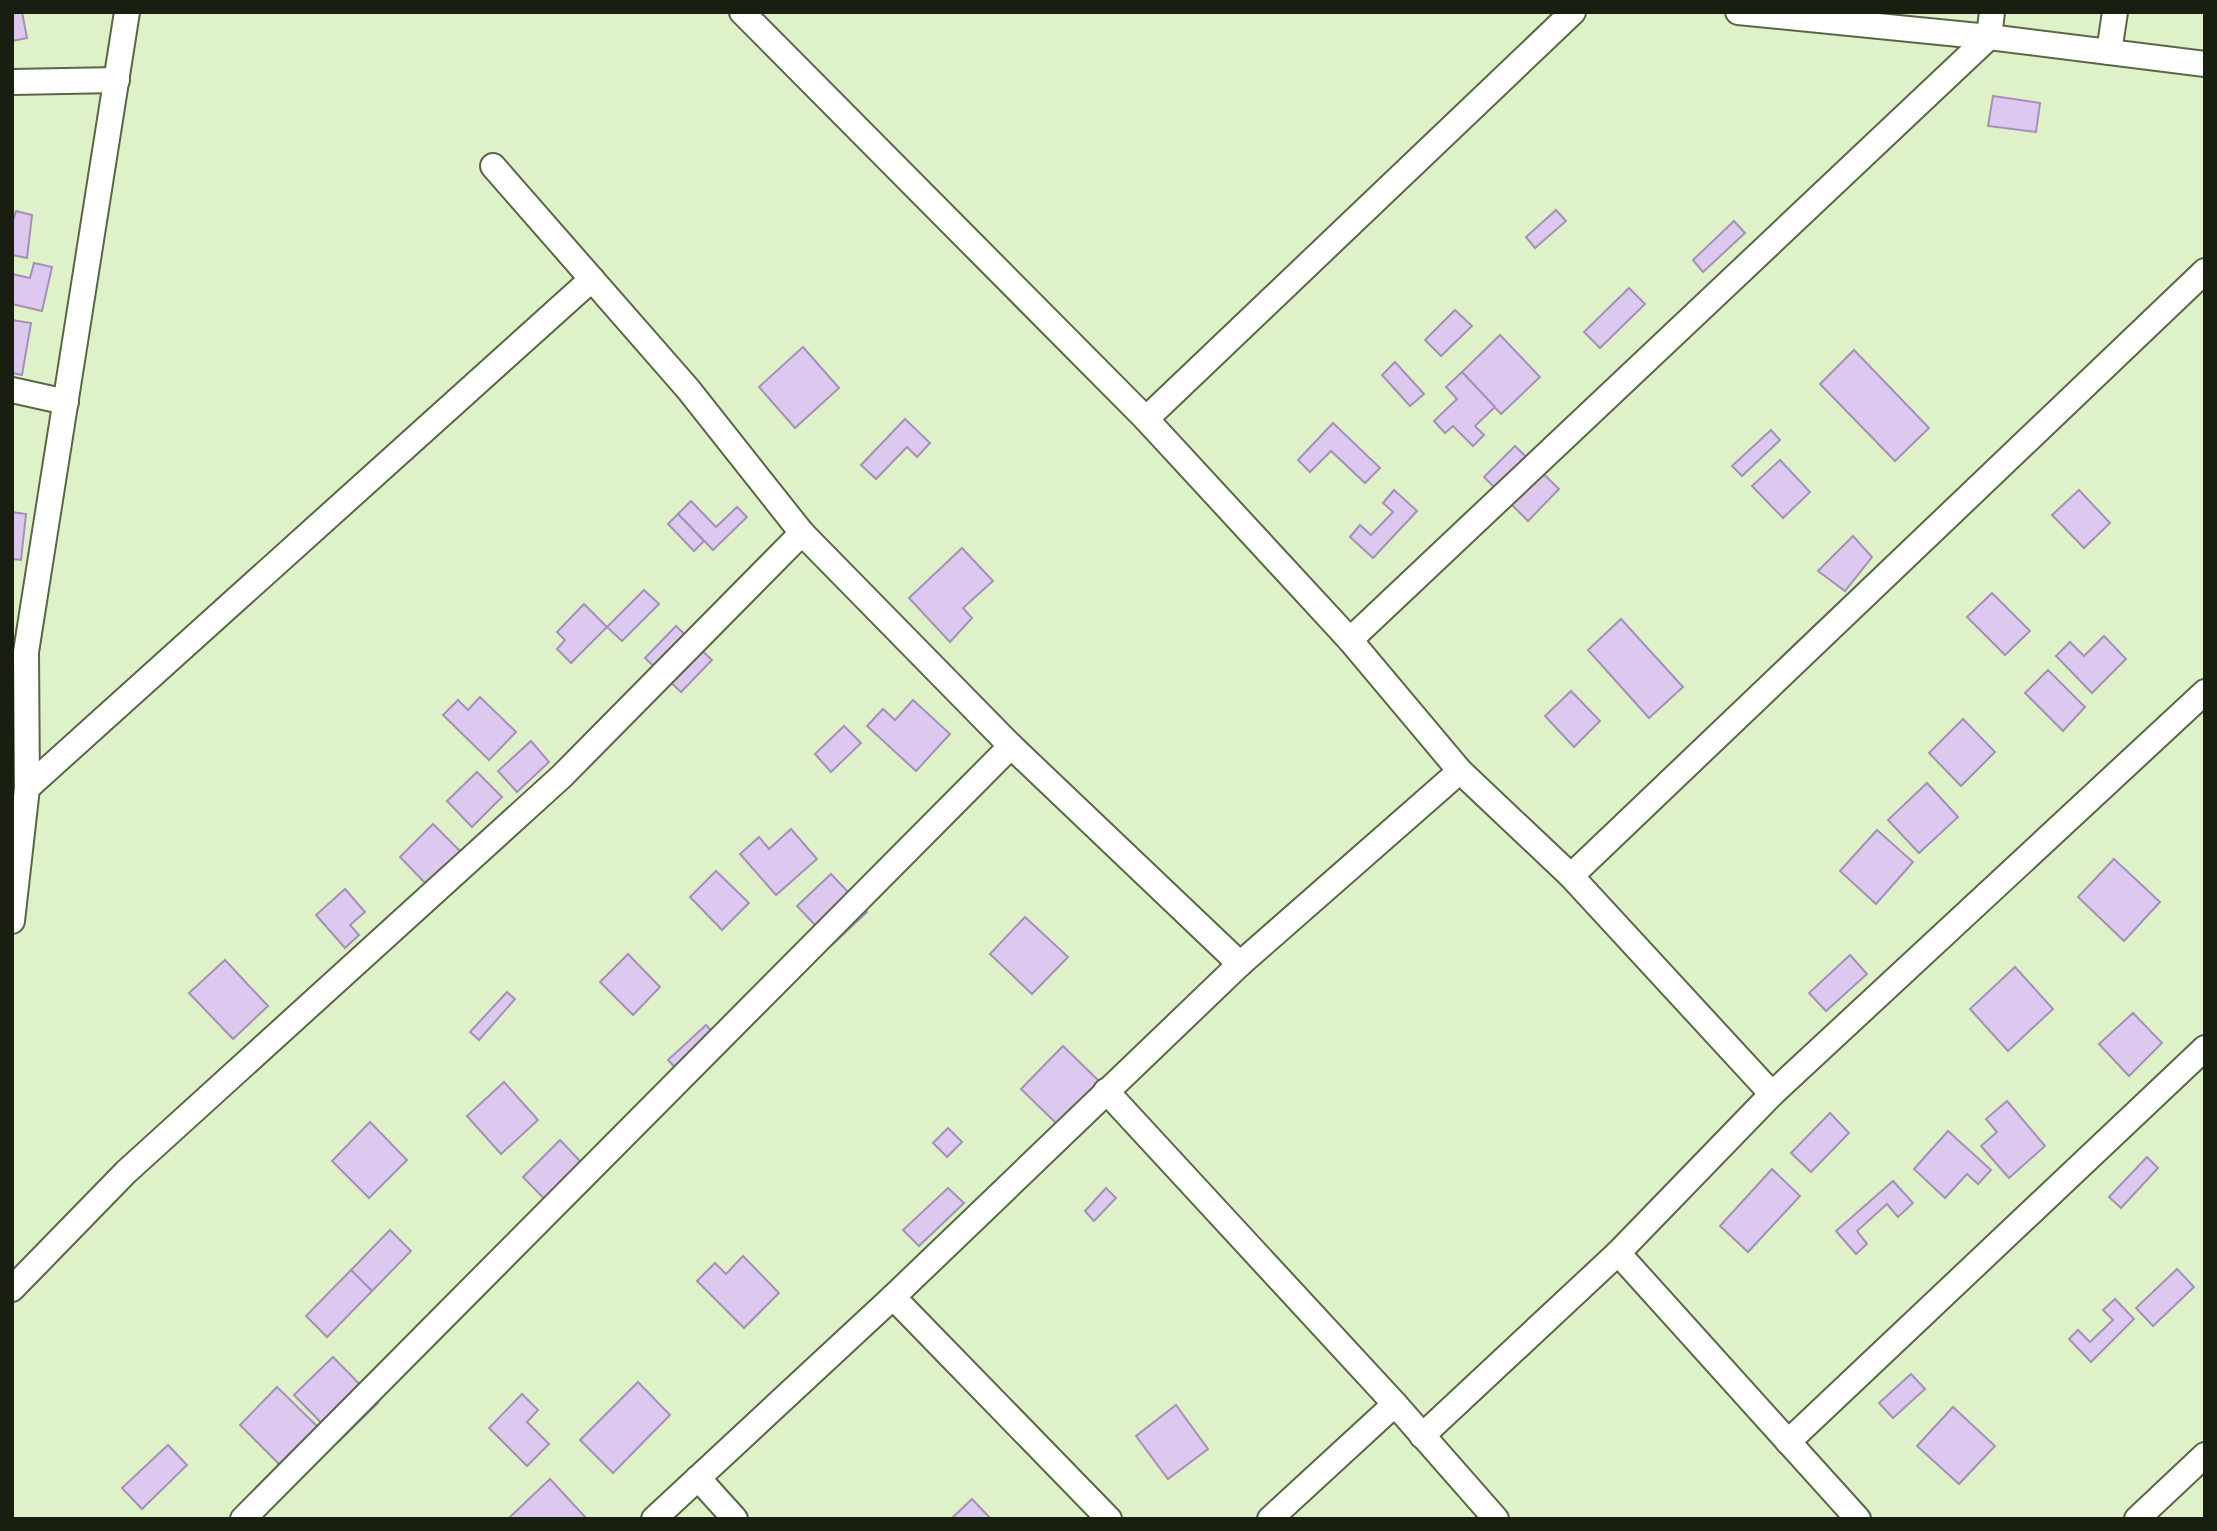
<svg xmlns="http://www.w3.org/2000/svg" width="2217" height="1531" font-family="'Source Sans 3',sans-serif">
	<style>
		.building { fill: #ddc9f0; stroke: #a491b6; stroke-width: 2 }
		.lines { fill: none; stroke-linecap: round; stroke-linejoin: round }
		.minor-casing { stroke: #586845; stroke-width: 28 }
		.minor { stroke: #fff; stroke-width: 24 }
	</style>
	<rect width="100%" height="100%" fill="#def1c9"/>
	<g class="building">
		<path d="M22 12 27 38 12 41V14Z"/>
		<path d="M1993 96 2040 103 2036 132 1988 126Z"/>
		<path d="M1556 210 1566 221 1535 248 1526 237Z"/>
		<path d="M16 211 32 215 27 258 12 255V224Z"/>
		<path d="M1734 221 1745 233 1703 272 1693 260Z"/>
		<path d="M34 263 52 267 42 311 12 304V274L30 278Z"/>
		<path d="M1629 288 1645 304 1600 348 1584 332Z"/>
		<path d="M1455 310 1472 326 1441 356 1425 340Z"/>
		<path d="M12 320 31 323 22 375 12 373Z"/>
		<path d="M1500 335 1540 377 1501 414 1462 372Z"/>
		<path d="M803 347 839 388 795 428 759 387Z"/>
		<path d="M1854 350 1929 428 1895 461 1820 384Z"/>
		<path d="M1395 362 1424 394 1410 406 1382 375Z"/>
		<path d="M1462 372 1495 407 1475 426 1484 435 1473 446 1453 426 1445 433 1434 421 1457 399 1446 387Z"/>
		<path d="M905 419 930 443 917 457 907 447 876 479 861 465Z"/>
		<path d="M1333 423 1380 468 1365 483 1331 451 1310 472 1298 460Z"/>
		<path d="M1771 430 1780 440 1742 476 1732 466Z"/>
		<path d="M1515 446 1559 489 1528 521 1484 477Z"/>
		<path d="M1780 460 1810 492 1783 518 1752 486Z"/>
		<path d="M1394 490 1417 511 1373 558 1350 537 1360 525 1371 535 1393 512 1383 503Z"/>
		<path d="M2079 490 2110 523 2084 548 2052 515Z"/>
		<path d="M691 501 716 527 737 507 747 517 713 550 678 514Z"/>
		<path d="M12 512 26 514 21 560 12 559Z"/>
		<path d="M678 514 704 541 694 551 668 524Z"/>
		<path d="M1853 536 1872 557 1845 591 1818 571Z"/>
		<path d="M962 548 993 581 963 608 972 618 950 642 909 598Z"/>
		<path d="M644 590 659 604 622 641 607 627Z"/>
		<path d="M1992 593 2030 631 2005 655 1967 617Z"/>
		<path d="M584 604 607 627 571 663 557 649 565 640 557 632Z"/>
		<path d="M1621 619 1683 687 1649 718 1588 650Z"/>
		<path d="M676 626 712 660 681 692 645 658Z"/>
		<path d="M2104 636 2126 659 2092 693 2056 656 2070 642 2084 656Z"/>
		<path d="M2048 670 2085 707 2063 731 2025 693Z"/>
		<path d="M1571 691 1600 721 1574 747 1545 716Z"/>
		<path d="M480 697 516 732 489 760 443 715 458 700 468 710Z"/>
		<path d="M913 700 950 734 916 771 867 726 883 709 895 720Z"/>
		<path d="M1963 719 1995 752 1961 786 1929 753Z"/>
		<path d="M844 726 861 743 831 772 815 754Z"/>
		<path d="M531 741 549 762 517 792 498 771Z"/>
		<path d="M477 772 502 797 472 827 447 801Z"/>
		<path d="M1927 783 1958 817 1919 853 1888 820Z"/>
		<path d="M433 824 461 852 427 885 400 857Z"/>
		<path d="M791 829 817 859 776 895 740 854 759 837 769 849Z"/>
		<path d="M1877 830 1913 862 1876 904 1840 871Z"/>
		<path d="M2114 859 2160 902 2124 941 2078 897Z"/>
		<path d="M716 871 749 903 722 930 690 897Z"/>
		<path d="M831 874 867 912 833 944 797 906Z"/>
		<path d="M345 889 365 912 350 925 359 935 345 948 316 915Z"/>
		<path d="M1025 917 1068 957 1032 994 990 954Z"/>
		<path d="M628 954 660 987 633 1015 600 982Z"/>
		<path d="M1850 955 1867 974 1826 1011 1809 993Z"/>
		<path d="M225 960 268 1006 233 1039 189 993Z"/>
		<path d="M2015 967 2053 1009 2008 1051 1970 1009Z"/>
		<path d="M507 992 515 999 479 1040 470 1032Z"/>
		<path d="M2133 1013 2162 1043 2129 1076 2099 1044Z"/>
		<path d="M706 1025 728 1049 691 1084 668 1060Z"/>
		<path d="M1063 1046 1099 1081 1057 1124 1021 1089Z"/>
		<path d="M504 1082 538 1120 501 1154 467 1116Z"/>
		<path d="M2007 1101 2045 1146 2009 1178 1981 1146 1997 1132 1986 1119Z"/>
		<path d="M1830 1113 1849 1133 1811 1172 1791 1153Z"/>
		<path d="M370 1122 407 1160 369 1198 332 1161Z"/>
		<path d="M948 1128 962 1142 947 1157 933 1143Z"/>
		<path d="M1948 1131 1991 1170 1978 1184 1967 1174 1945 1198 1914 1169Z"/>
		<path d="M560 1140 598 1180 561 1216 523 1177Z"/>
		<path d="M2147 1157 2158 1168 2121 1208 2109 1197Z"/>
		<path d="M1772 1169 1800 1196 1748 1252 1720 1226Z"/>
		<path d="M1893 1181 1913 1203 1898 1217 1887 1204 1857 1231 1867 1244 1856 1254 1836 1231Z"/>
		<path d="M948 1188 964 1203 919 1246 903 1230Z"/>
		<path d="M1106 1188 1116 1198 1094 1221 1085 1211Z"/>
		<path d="M390 1230 411 1251 372 1291 351 1270Z"/>
		<path d="M743 1256 779 1293 744 1328 697 1281 715 1263 726 1274Z"/>
		<path d="M2177 1269 2194 1287 2153 1326 2136 1308Z"/>
		<path d="M351 1270 372 1291 327 1337 306 1316Z"/>
		<path d="M2115 1299 2134 1319 2091 1362 2069 1339 2078 1330 2090 1342 2113 1320 2103 1310Z"/>
		<path d="M333 1357 378 1403 339 1441 294 1395Z"/>
		<path d="M1911 1374 1925 1389 1893 1418 1879 1403Z"/>
		<path d="M638 1382 670 1415 613 1473 580 1440Z"/>
		<path d="M277 1387 322 1431 284 1469 240 1425Z"/>
		<path d="M522 1394 538 1410 527 1422 549 1444 527 1466 489 1428Z"/>
		<path d="M1176 1405 1208 1449 1168 1479 1136 1436Z"/>
		<path d="M1953 1407 1995 1446 1959 1484 1917 1446Z"/>
		<path d="M168 1445 187 1465 142 1509 122 1488Z"/>
		<path d="M550 1479 587 1519H510L509 1518Z"/>
		<path d="M972 1499 991 1519H951Z"/>
	</g>
	<g class="lines">
		<defs>
			<g id="minor">
				<path d="M742 12 1146 419 1350 640 1460 771 1571 876 1772 1094"/>
				<path d="M1738 12 1989 37 2205 64"/>
				<path d="M2109 52 2115 12"/>
				<path d="M12 82 117 80"/>
				<path d="M493 166 688 389 802 533 1011 746 1240 964"/>
				<path d="M12 390 66 402"/>
				<path d="M1146 419 1573 12"/>
				<path d="M1350 640 1989 37 1992 12"/>
				<path d="M27 788 592 279"/>
				<path d="M1571 876 2205 271"/>
				<path d="M12 921 27 788 26 652 127 12"/>
				<path d="M1106 1091 1395 1404 1496 1519"/>
				<path d="M12 1289 126 1172 562 776 802 533"/>
				<path d="M893 1297 1109 1519"/>
				<path d="M1422 1436 1618 1253"/>
				<path d="M1788 1442 2205 1048"/>
				<path d="M698 1478 735 1519"/>
				<path d="M243 1519 1011 746"/>
				<path d="M654 1519 893 1297 1240 964 1460 771"/>
				<path d="M1270 1519 1395 1404"/>
				<path d="M1858 1519 1618 1253 1772 1094 2205 692"/>
				<path d="M2137 1519 2205 1455"/>
			</g>
		</defs>
		<use href="#minor" class="minor-casing"/>
		<use href="#minor" class="minor"/>
	</g>
	<rect width="2217" height="1531" fill="none" stroke="#181e10" stroke-width="28"/>
</svg>
